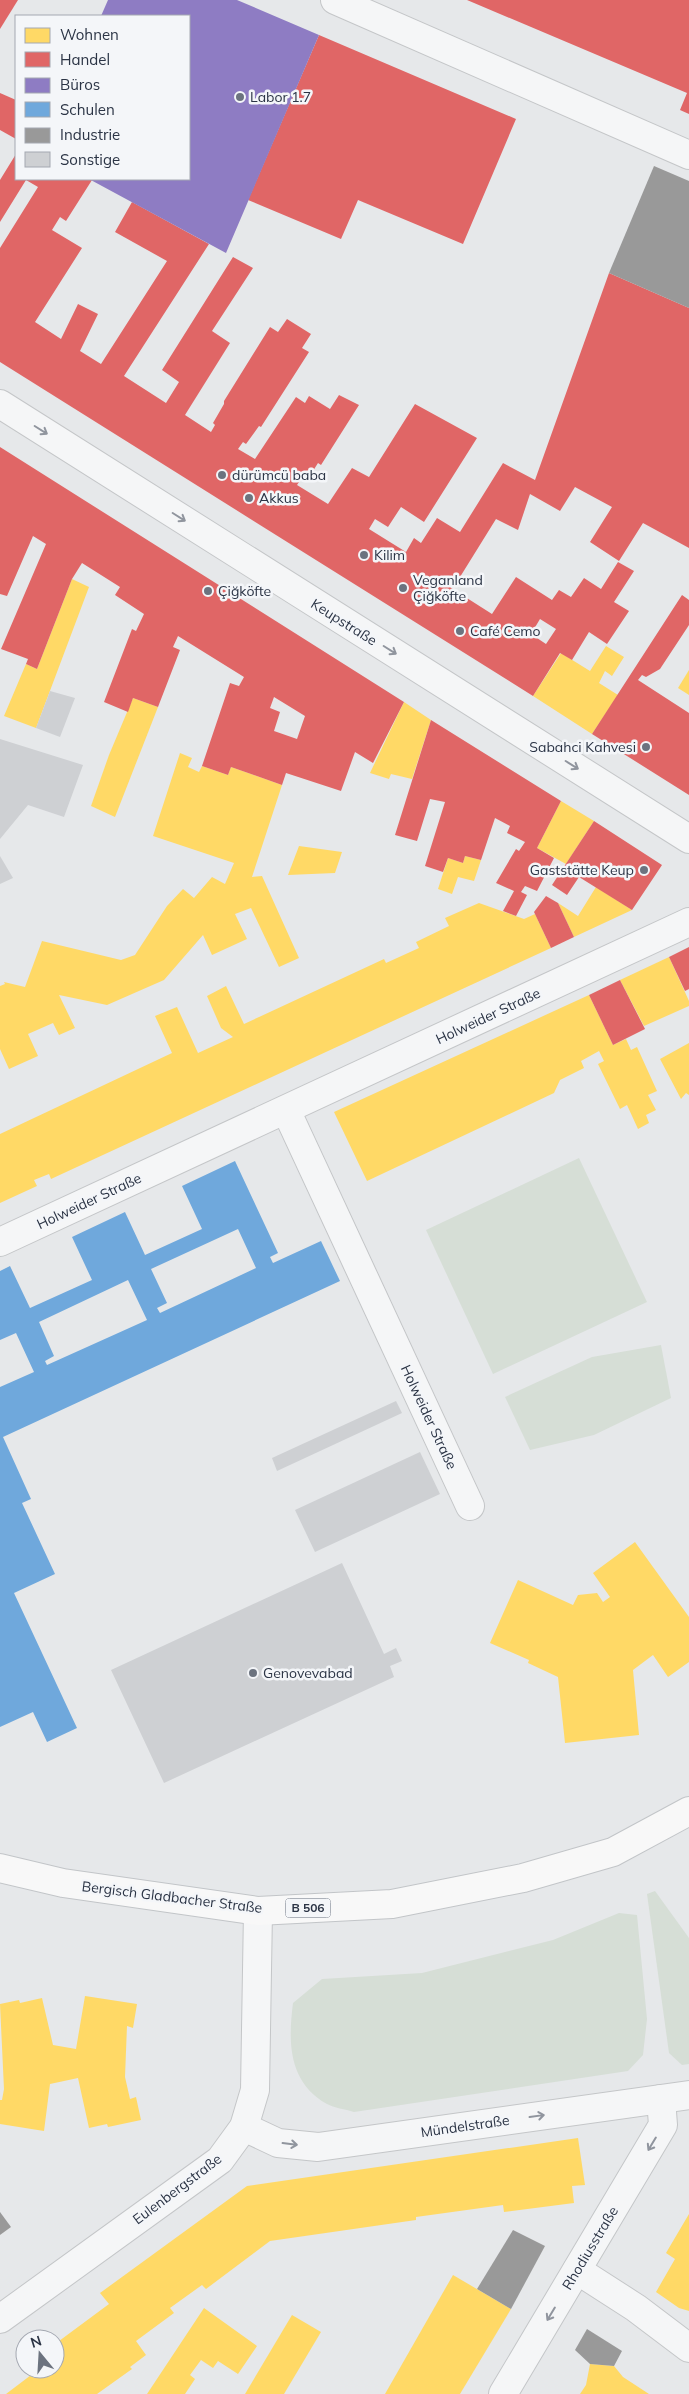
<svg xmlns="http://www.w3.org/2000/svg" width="689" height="2394" font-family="Mulish,sans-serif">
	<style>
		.green { fill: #d6ded6 }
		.homes { fill: #ffd966 }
		.shops { fill: #e06666; fill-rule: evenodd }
		.offices { fill: #8e7cc3 }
		.schools { fill: #6fa8dc; fill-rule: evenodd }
		.industry { fill: #999 }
		.building { fill: #ced0d3 }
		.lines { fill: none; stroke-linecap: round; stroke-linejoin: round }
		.minor-casing { stroke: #c4c6c8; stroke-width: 30 }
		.major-casing { stroke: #c2c5c8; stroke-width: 30 }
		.minor { stroke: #f5f6f7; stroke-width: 28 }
		.major { stroke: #f8f8f8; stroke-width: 28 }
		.oneway { stroke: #90959e }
		.poi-dot { fill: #6c737f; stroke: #f4f6f9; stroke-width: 2 }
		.labels { text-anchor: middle; stroke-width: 5; stroke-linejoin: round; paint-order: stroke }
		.shield { fill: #f4f6f9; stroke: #676e7b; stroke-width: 1 }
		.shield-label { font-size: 12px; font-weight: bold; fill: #2b3445 }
		.poi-label { font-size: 14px; fill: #2b3445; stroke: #f4f6f9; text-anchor: start }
		.street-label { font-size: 14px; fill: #2b3445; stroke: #f4f6f9 }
	</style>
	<rect width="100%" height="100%" fill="#e6e8ea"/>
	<g class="green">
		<path d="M579 1158 647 1302 493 1374 426 1230Z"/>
		<path d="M661 1345 671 1398 594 1435 530 1450 505 1397 592 1357Z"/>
		<path d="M655 1891 689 1938V2064L682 2065 669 2053 647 1894Z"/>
		<path d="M619 1913 637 1915 647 2019 643 2055 628 2071 354 2112C345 2109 334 2108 327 2104 288 2082 288 2042 293 2003L322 1979 422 1973 553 1940Z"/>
	</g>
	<g class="homes">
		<path d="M72 579 89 587 36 728 4 716 26 664 37 669Z"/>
		<path d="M606 646 624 657 612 676 605 671 599 683 618 695 592 734 533 696 561 653 590 671Z"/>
		<path d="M689 670V695L678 688Z"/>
		<path d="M133 698 158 707 115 817 91 806 109 755Z"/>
		<path d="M404 702 431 720 412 779 391 774 389 779 370 773Z"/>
		<path d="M180 753 192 758 188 767 199 772 202 766 228 775 231 767 282 785 252 877 262 876 299 958 279 967 251 908 235 914 247 939 212 955 203 935 164 980 107 1005 59 995 75 1028 59 1035 53 1023 28 1034 38 1056 9 1069 0 1049V986L5 984 4 982 25 987 42 941 121 960 135 955 167 906 183 889 194 898 212 877 225 884 234 863 153 836Z"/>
		<path d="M561 801 594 821 566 864 537 848Z"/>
		<path d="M299 846 342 852 335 873 288 875Z"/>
		<path d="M465 856 481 860 474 881 458 877 452 894 438 889 448 858 463 863Z"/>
		<path d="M596 887 632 910 574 937 558 903 578 916Z"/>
		<path d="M479 903 524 919 535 914 551 948 51 1179 49 1174 34 1180 37 1186 0 1203V1134L172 1053 155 1016 177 1007 198 1053 233 1037 221 1028 207 996 226 986 244 1024 384 959 386 963 419 948 416 942 449 926 445 918Z"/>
		<path d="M669 957 689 1001V1006L644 1026 620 980Z"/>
		<path d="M589 995 613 1045 626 1039 631 1050 637 1047 657 1091 648 1095 656 1110 646 1115 649 1123 638 1129 627 1105 620 1109 598 1064 604 1061 599 1051 581 1061 584 1068 560 1080 554 1093 367 1181 334 1112Z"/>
		<path d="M689 1043V1095L686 1093 681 1099 660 1059Z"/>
		<path d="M635 1542 689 1617V1662L668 1677 653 1655 633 1670 639 1735 565 1743 558 1677 528 1663 529 1660 490 1643 518 1580 573 1605 578 1595 597 1593 603 1602 610 1597 593 1573Z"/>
		<path d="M85 1996 137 2004 133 2028 127 2026 125 2077 130 2099 136 2097 141 2120 108 2127 107 2124 89 2128 78 2078 50 2084 44 2131 0 2124V2100H2L4 2089 0 2004 19 2000 20 2003 42 1998 53 2045 76 2049Z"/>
		<path d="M578 2138 585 2185 572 2186 574 2203 504 2212 503 2205 416 2217V2220L270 2241 206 2289 202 2285 170 2308 174 2313 136 2341 146 2355 130 2367 132 2369 97 2394H6L39 2369H55V2344L109 2304 100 2293 247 2186Z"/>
		<path d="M689 2214V2311L679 2308 656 2292 675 2259 666 2253Z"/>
		<path d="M453 2275 511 2309 460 2394H385Z"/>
		<path d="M204 2308 257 2346 238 2374 218 2361 213 2368 201 2360 190 2375 195 2379 185 2394H147Z"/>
		<path d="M292 2315 321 2332 284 2394H245Z"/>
		<path d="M590 2364 614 2366 623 2377 649 2394H580L586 2385Z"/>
	</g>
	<g class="shops">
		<path d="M0 0H18L0 29Z"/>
		<path d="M467 0H689V114L680 110 687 93Z"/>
		<path d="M319 35 516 119 463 244 358 200 341 239 248 200Z"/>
		<path d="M0 93 16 100V139L0 130Z"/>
		<path d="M16 154V179L92 180 66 221 60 217 52 230 82 248 35 322 61 339 78 304 98 314 80 351 101 364 167 261 115 232 132 202 209 244 124 376 166 403 179 382 162 370 233 257 253 268 212 331 230 343 185 415 211 432 215 425 213 423 224 404V401L270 327 278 332 287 319 311 334 302 348 309 352 261 427 259 426 246 444 243 442 238 449 255 459 296 397 305 403 309 396 330 409 339 395 359 405 321 465 318 463 306 482 301 479 297 485 328 504 352 468 369 477 415 404 477 438 424 522 401 507 388 527 375 519 369 529 406 552 414 538 421 543 437 518 460 532 503 463 535 480 609 273 689 308V548L643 523 619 561 590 542 612 507 575 487 560 511 530 494 518 530 496 519 460 577 456 574 448 586 492 614 516 577 552 600 559 590 571 597 584 578 601 589 618 562 634 571 614 602 629 611 607 644 589 632 572 660 560 653 533 696 0 362V248L38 187 26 180 0 222V180ZM540 619 556 629 546 644 531 634Z"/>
		<path d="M0 447 404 702 373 763 355 752 341 791 286 773 282 785 231 767 228 775 202 766 230 683 239 686 244 677 178 636 173 647 180 650 158 707 133 698 128 712 104 702 132 629 136 631 144 614 115 595 120 587 82 563 72 579 37 669 26 664 28 659 1 649 46 544 33 536 7 596 0 594ZM274 697 305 716 297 739 274 731 280 712 270 708Z"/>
		<path d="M682 595 689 600V625L660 669 646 677 642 675 638 680 689 713V795L592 734Z"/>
		<path d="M431 720 561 801 537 848 554 858 537 891 525 886 521 892 527 895 516 916 503 911 514 891 496 883 516 849 519 851 525 842 507 833 510 826 495 818 481 860 465 856 463 863 448 858 443 872 425 866 445 802 430 799 417 841 395 835Z"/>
		<path d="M594 821 662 865 632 910 579 877 567 895 552 885Z"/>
		<path d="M546 896 558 903 574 937 551 948 534 912Z"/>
		<path d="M689 947V989L685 991 669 957Z"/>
		<path d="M620 980 645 1029 613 1045 589 995Z"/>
	</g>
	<path class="offices" d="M108 0H237L319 35 226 253 89 179H189V16H101Z"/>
	<path class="schools" d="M235 1161 278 1253 270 1257 273 1263 321 1241 340 1281 3 1437 31 1499 22 1503 55 1574 14 1593 77 1728 47 1742 33 1712 0 1727V1387L34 1372 16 1333 0 1340V1271L10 1266 30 1308 92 1280 72 1237 125 1212 145 1255 202 1229 182 1186ZM238 1229 256 1268 160 1313 157 1308 167 1303 151 1269ZM128 1280 147 1320 47 1365 45 1361 54 1356 39 1322Z"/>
	<g class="industry">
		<path d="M654 166 689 181V308L609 273Z"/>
		<path d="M0 2212 11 2227 0 2235Z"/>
		<path d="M513 2230 545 2246 511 2309 477 2289Z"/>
		<path d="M587 2329 622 2351 614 2366 590 2364 575 2350Z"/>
	</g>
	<g class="building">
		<path d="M50 691 75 698 60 737 36 728Z"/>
		<path d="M0 739 83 765 64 817 28 805 0 839Z"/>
		<path d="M0 856 13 878 0 884Z"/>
		<path d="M396 1401 402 1413 277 1471 272 1458Z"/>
		<path d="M420 1452 440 1494 315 1552 295 1510Z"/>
		<path d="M342 1563 384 1654 396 1648 402 1661 390 1666 394 1677 164 1783 111 1670Z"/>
	</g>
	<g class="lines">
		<defs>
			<g id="minor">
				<path d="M335 0 689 155"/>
				<path d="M0 404 689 839"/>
				<path d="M286 1110 470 1506"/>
				<path d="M0 1242 689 922"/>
				<path d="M244 2127 278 2143 318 2147 689 2095"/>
				<path d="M577 2270 636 2308 689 2348"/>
				<path d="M0 2319 220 2160 244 2127 255 2090 258 1911"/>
				<path d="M503 2394 663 2125 661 2099"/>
			</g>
			<path id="major" d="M0 1868 63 1883 258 1911 392 1904 523 1878 613 1852 689 1811"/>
		</defs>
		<use href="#minor" class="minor-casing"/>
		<use href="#major" class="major-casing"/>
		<use href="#minor" class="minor"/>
		<use href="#major" class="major"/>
	</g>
	<defs><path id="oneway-shaft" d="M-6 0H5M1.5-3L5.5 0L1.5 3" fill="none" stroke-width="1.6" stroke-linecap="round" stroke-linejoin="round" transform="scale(1.25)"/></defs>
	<g class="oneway">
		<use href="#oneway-shaft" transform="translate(41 430) rotate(32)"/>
		<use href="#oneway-shaft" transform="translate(179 517) rotate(32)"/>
		<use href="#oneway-shaft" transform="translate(390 650) rotate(32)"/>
		<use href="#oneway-shaft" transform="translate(572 765) rotate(32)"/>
		<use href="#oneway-shaft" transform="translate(537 2116) rotate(-8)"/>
		<use href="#oneway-shaft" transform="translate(290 2144) rotate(7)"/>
		<use href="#oneway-shaft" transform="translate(652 2144) rotate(121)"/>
		<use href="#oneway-shaft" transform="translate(551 2314) rotate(121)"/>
	</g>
	<g class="poi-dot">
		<circle cx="240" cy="97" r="5"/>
		<circle cx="222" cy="475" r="5"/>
		<circle cx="249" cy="498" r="5"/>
		<circle cx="364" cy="555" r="5"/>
		<circle cx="403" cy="588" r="5"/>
		<circle cx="208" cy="591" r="5"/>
		<circle cx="460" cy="631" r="5"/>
		<circle cx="646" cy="747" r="5"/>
		<circle cx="644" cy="870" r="5"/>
		<circle cx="253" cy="1673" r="5"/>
	</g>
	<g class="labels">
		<rect class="shield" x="285.5" y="1898.5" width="45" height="19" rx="4"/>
		<g class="shield-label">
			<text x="308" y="1912">B 506</text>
		</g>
		<g class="poi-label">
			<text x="250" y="102">Labor 1.7</text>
			<text x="232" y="480">dürümcü baba</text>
			<text x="259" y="503">Akkus</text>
			<text x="374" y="560">Kilim</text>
			<text x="413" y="585">Veganland<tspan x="413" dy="16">Çiğköfte</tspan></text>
			<text x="218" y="596">Çiğköfte</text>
			<text x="470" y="636">Café Cemo</text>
			<text x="636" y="752" text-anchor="end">Sabahci Kahvesi</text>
			<text x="634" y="875" text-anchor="end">Gaststätte Keup</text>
			<text x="263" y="1678">Genovevabad</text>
		</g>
		<g class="street-label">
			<text transform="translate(344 622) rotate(32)" y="5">Keupstraße</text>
			<text transform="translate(488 1016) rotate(-25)" y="5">Holweider Straße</text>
			<text transform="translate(89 1201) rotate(-25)" y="5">Holweider Straße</text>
			<text transform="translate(429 1417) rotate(65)" y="5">Holweider Straße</text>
			<text transform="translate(172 1897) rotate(7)" y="5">Bergisch Gladbacher Straße</text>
			<text transform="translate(465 2126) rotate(-8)" y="5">Mündelstraße</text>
			<text transform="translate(177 2189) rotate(-37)" y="5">Eulenbergstraße</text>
			<text transform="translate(590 2248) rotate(-59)" y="5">Rhodiusstraße</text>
		</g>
	</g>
	<rect x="15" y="15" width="175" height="165" fill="#f4f6f9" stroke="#a4a8b1"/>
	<rect x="25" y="28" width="25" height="15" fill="#ffd966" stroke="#a4a8b1"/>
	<text x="60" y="40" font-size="15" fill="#2b3445">Wohnen</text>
	<rect x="25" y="52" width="25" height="15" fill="#e06666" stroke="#a4a8b1"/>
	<text x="60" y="65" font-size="15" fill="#2b3445">Handel</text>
	<rect x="25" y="78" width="25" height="15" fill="#8e7cc3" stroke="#a4a8b1"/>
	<text x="60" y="90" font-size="15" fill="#2b3445">Büros</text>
	<rect x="25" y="102" width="25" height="15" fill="#6fa8dc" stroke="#a4a8b1"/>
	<text x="60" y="115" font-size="15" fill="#2b3445">Schulen</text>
	<rect x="25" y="128" width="25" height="15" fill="#999999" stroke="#a4a8b1"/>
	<text x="60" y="140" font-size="15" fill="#2b3445">Industrie</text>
	<rect x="25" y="152" width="25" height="15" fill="#ced0d3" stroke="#a4a8b1"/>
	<text x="60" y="165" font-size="15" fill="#2b3445">Sonstige</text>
	<g transform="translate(40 2354) rotate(342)"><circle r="24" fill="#f4f6f9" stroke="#a4a8b1"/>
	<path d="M0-4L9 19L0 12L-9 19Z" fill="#6c737f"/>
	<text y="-8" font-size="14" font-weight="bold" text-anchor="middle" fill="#2b3445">N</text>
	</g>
</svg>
